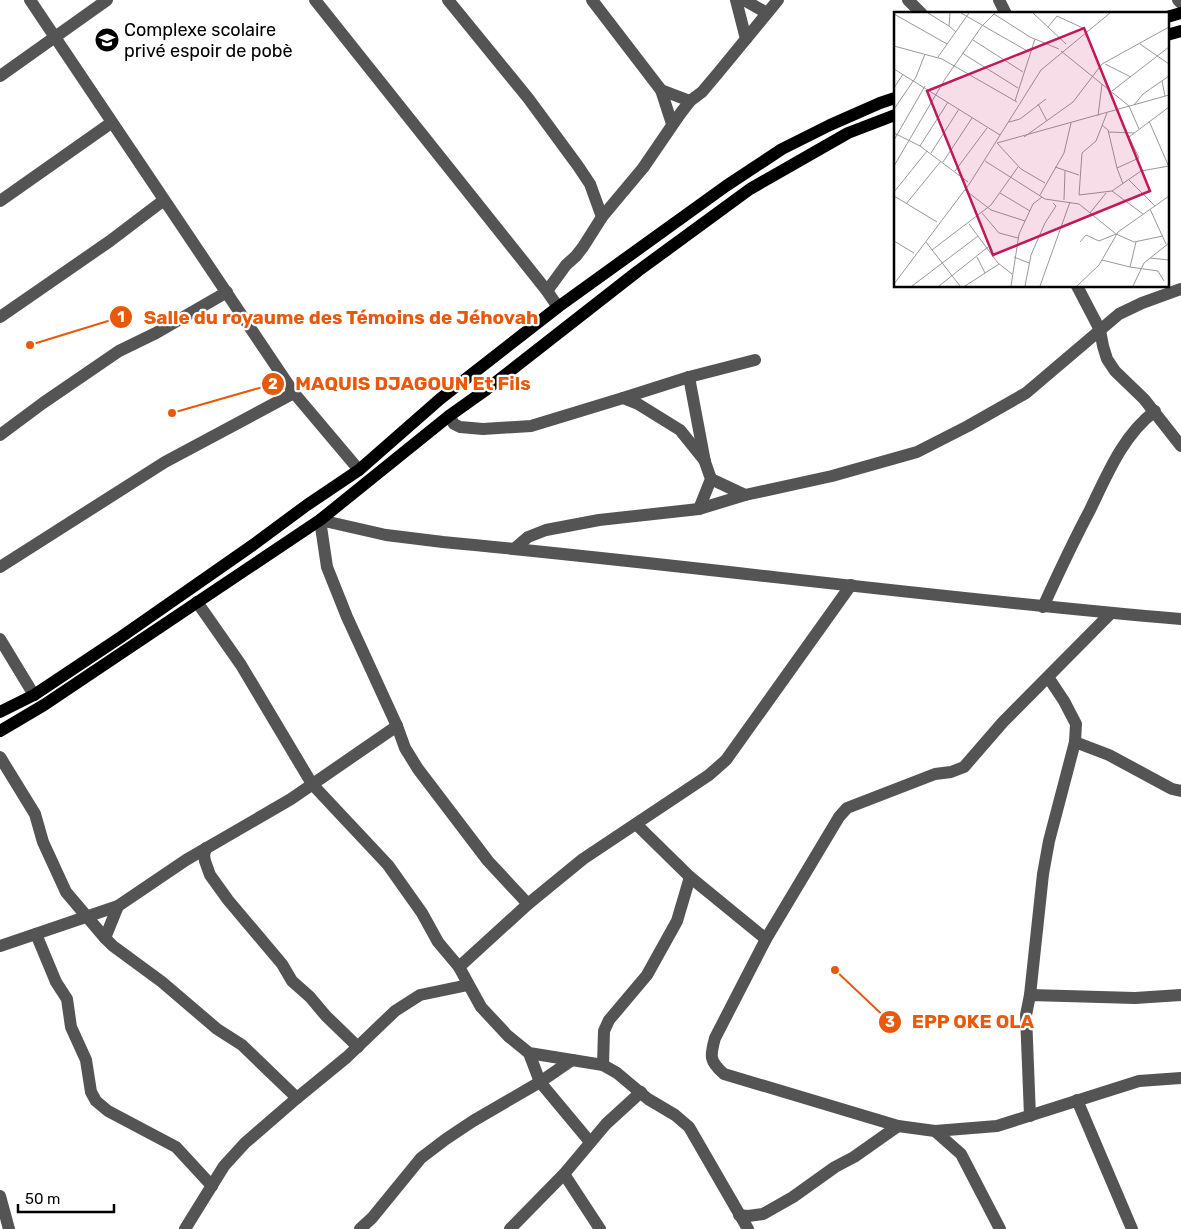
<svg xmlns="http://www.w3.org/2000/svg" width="1181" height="1229" font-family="Rubik,sans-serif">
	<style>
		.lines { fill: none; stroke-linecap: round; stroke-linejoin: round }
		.minor { stroke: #545454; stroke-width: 12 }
		.major { stroke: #000; stroke-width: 12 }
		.labels { text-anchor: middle; stroke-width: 4.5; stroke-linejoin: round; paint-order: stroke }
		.poi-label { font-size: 18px; fill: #000; stroke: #fff; text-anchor: start }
		.inset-road { fill: none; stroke: #999; stroke-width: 1 }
		.view { fill: #c2185b; fill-opacity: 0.15; stroke: #c2185b; stroke-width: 2.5 }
		.inset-edge { fill: none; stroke: #000; stroke-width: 2.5 }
		.leader { fill: none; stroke: #e8590c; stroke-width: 2 }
		.callout-dot { fill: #e8590c; stroke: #fff; stroke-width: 2 }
		.mark-label { font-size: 15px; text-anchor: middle; font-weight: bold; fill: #fff }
		.callout-label { font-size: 19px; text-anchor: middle; font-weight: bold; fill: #e8590c; stroke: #fff; stroke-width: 4.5; stroke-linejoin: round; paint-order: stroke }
	</style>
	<rect width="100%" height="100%" fill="#fff"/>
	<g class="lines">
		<g class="minor">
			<path d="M30 0 294 393 359 470"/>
			<path d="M315 0 547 291 558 307"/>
			<path d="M448 0 528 98 578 166 590 184 602 217"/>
			<path d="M592 0 661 90 672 124"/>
			<path d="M736 0 746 39"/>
			<path d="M744 0 767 13"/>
			<path d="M908 0 922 14"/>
			<path d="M999 0 1006 14"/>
			<path d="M1178 0 1181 3"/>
			<path d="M0 76 107 0"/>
			<path d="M661 90 690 101"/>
			<path d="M0 201 111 123"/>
			<path d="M1077 286 1100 330 1103 346 1107 359 1115 371 1144 399 1181 446"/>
			<path d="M547 291 566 265 576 256 583 247 602 217 643 168 680 114 690 101 702 92 718 73 778 0"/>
			<path d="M0 317 110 241 164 200"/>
			<path d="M689 377 705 462 711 479 699 509"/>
			<path d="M623 398 638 404 680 430 705 461"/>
			<path d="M449 416 454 424 460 427 483 429 531 426 623 398 689 377 755 360"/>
			<path d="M0 435 43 403 119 351 156 333 227 292"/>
			<path d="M711 479 745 495"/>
			<path d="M514 549 528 537 546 530 599 520 699 509 745 495 832 476 917 452 968 426 1026 393 1119 314 1142 303 1181 289"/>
			<path d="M0 567 165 462 294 393"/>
			<path d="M197 602 241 665 312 784 388 865 422 913 438 942 459 967 481 1007 508 1036 529 1053 603 1065 617 1073 648 1099 675 1115 689 1127 748 1229"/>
			<path d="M1043 607C1058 574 1073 542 1090 510 1107 475 1123 435 1155 411"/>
			<path d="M1111 613 1003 722 964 767 951 772 935 774 847 808 839 817 766 939 715 1038C710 1056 709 1061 724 1074L898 1126 935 1131 997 1126 1139 1081 1181 1078"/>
			<path d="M0 639 34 695"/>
			<path d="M1075 742 1109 755 1172 789 1181 791"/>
			<path d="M0 757 35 814 43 842 66 892 105 938 113 946 162 982 217 1029 242 1045 297 1098"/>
			<path d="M636 824 690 877 766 939"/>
			<path d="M206 848 204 855 205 861 210 875 228 900 282 964 292 981 310 997 326 1016 358 1047"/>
			<path d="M528 904 488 861 418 769 405 748 397 726 347 617 327 567 320 520 386 535 443 542C689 565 934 598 1181 619"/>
			<path d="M36 934 56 982 67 999 71 1027 86 1060 91 1092 96 1101 108 1111 176 1147 212 1186"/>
			<path d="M105 938 118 906"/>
			<path d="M0 946 118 906 186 860 291 799 397 726"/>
			<path d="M459 967 528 904 583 859 709 775 726 760 851 585"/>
			<path d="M1030 995 1043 874 1049 841 1075 742 1076 724 1064 701 1048 677"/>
			<path d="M572 1060 540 1082 590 1142"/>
			<path d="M603 1065 604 1031 609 1020 647 975 677 921 690 877"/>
			<path d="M1077 1100 1132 1229"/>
			<path d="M1030 1116 1026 1015 1030 995 1135 998 1181 995"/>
			<path d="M935 1131 961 1154 1000 1229"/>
			<path d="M564 1174 600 1229"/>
			<path d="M0 1196 9 1229"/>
			<path d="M739 1215 748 1216 763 1214 793 1197 835 1167 854 1157 898 1126"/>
			<path d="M185 1229 224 1166 245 1143 297 1098 347 1057 395 1011 420 995 468 985"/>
			<path d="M360 1229 372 1218 421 1158 446 1139 473 1121 540 1082 529 1053"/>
			<path d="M510 1229 564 1174 606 1124 641 1092"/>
		</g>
		<g class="major">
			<path d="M1167 17 1181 13"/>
			<path d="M1167 35 1181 31"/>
			<path d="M0 712 34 695 121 637 253 545 307 505 359 470 440 399 558 307 726 186 782 149 830 125 880 103 895 98"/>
			<path d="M0 731 44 705 320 520 449 416 487 389 638 271 750 189 848 133 895 115"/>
		</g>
	</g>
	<defs>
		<symbol id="school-disc" viewBox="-11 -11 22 22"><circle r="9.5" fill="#000" stroke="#fff"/><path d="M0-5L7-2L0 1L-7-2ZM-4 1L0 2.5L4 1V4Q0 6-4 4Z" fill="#fff"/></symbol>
	</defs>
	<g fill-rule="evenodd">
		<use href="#school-disc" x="93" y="26" width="28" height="28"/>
	</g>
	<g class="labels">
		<g class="poi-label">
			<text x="124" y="36">Complexe scolaire<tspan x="124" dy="21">privé espoir de pobè</tspan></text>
		</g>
	</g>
	<g transform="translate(894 12)">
		<rect width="275" height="275" fill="#fff"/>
		<path class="inset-road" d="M34 1 55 14M56 1 55 14 62 20M67 1 135 40M139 1 172 32M0 2 53 32M100 2 136 25 165 37M154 15 163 4 191 17M79 28 129 60M246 32 275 52M0 34 48 47 123 90M167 39 235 94 245 117M68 41 124 76M44 45 75 1M211 52 237 65M0 57 106 123M268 69 271 84M0 76 9 62M218 79 275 35M121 89 141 27M144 92 153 109M240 93 249 82 275 64M0 97 22 65 31 42M213 101 202 129 188 141 185 183 218 179 247 159 275 154M204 104 208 72M255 109 275 155M115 110 126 107 152 87M208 113 214 118 223 156M215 120 240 121M0 121 26 134 74 170M130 125 179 90 208 52 275 15M0 128 31 74M26 134 54 90M37 141 65 97M91 149 151 187 185 192 222 222 240 230 269 224M49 150 78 106M0 154 51 67 88 14 101 1M161 155 185 163M61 159 93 116M235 168 261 194M151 171 127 157 103 131 275 83M229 172 223 156 245 146 235 125 275 95M71 178 97 198 131 209M218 179 249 202M0 180 33 139M106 181 136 199M146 183 170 141 177 111M0 184 43 210M170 188 171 159M12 192 47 149M256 197 272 232M88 201 105 221 124 226M196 201 212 181M75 212 104 251 118 262M0 229 20 241M32 230 66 274M186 230 192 223 205 229 222 222M242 230 236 255 264 259 270 269M38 238 97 193 124 155M83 245 91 261M120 245 135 251M256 246 275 248M208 248 236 255M0 272 76 171 147 58 216 1M18 274 84 224M45 274 94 235M71 274 105 252M117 274 125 222 139 192 148 185M131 274 137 243 151 211 162 194 159 191M146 274 176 190M183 274 205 253 224 220 275 184M239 274 250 251 275 231"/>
		<path class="view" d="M190 16 256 179 99 243 33 79Z"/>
		<rect width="275" height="275" class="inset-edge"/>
	</g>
	<path class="leader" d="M30 345L121 317M172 413L273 384M835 970L890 1022"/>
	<g class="callout-dot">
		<circle cx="30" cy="345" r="5"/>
		<circle cx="172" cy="413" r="5"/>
		<circle cx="835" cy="970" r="5"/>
		<circle cx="121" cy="317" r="12"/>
		<circle cx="273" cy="384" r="12"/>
		<circle cx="890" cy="1022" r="12"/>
	</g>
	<g class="mark-label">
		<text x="121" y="322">1</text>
		<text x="273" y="389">2</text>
		<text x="890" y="1027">3</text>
	</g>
	<g class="callout-label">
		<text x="341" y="324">Salle du royaume des Témoins de Jéhovah</text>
		<text x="413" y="390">MAQUIS DJAGOUN Et Fils</text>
		<text x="973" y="1028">EPP OKE OLA</text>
	</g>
	<path d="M18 1204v8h96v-8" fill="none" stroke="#000000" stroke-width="2.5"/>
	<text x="25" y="1204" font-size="15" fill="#000000" stroke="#ffffff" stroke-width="4" paint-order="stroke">50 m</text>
</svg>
